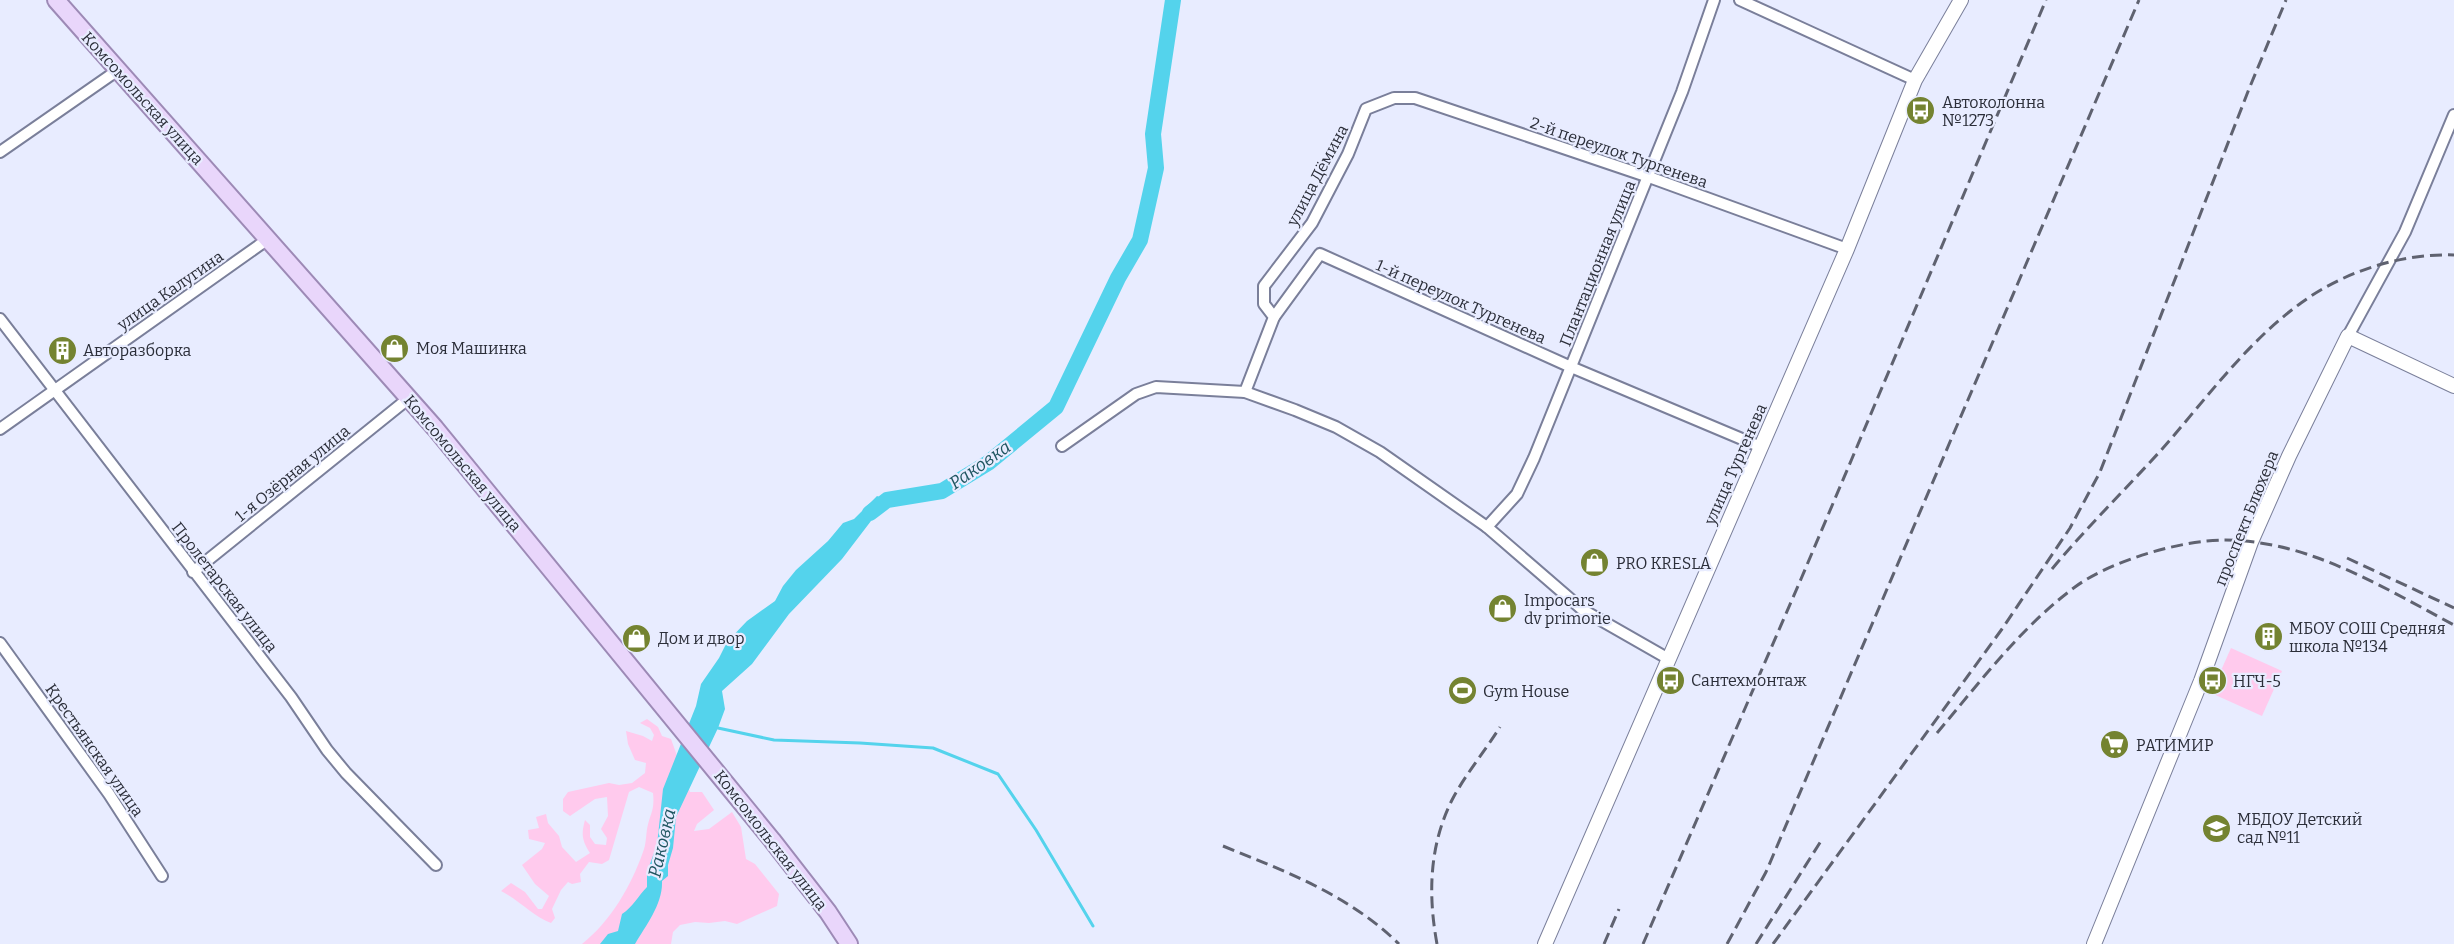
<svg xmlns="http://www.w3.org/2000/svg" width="2454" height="944" font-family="Bitter,serif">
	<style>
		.green { fill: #ffcaed }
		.water { fill: #54d3ec }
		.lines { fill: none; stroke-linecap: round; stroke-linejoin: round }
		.stream { stroke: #54d3ec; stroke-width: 3 }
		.river { stroke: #54d3ec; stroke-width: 16 }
		.minor-casing { stroke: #7a7f9a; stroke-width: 14 }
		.tertiary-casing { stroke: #7a7f9a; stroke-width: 16 }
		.primary-casing { stroke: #9d8ab6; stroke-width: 20 }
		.minor { stroke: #fff; stroke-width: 10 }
		.tertiary { stroke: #fff; stroke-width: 14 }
		.primary { stroke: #e9d6fb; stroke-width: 16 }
		.rail { stroke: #5f6270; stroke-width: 3; stroke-dasharray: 12 6; stroke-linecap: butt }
		.labels { text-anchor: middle; stroke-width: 4.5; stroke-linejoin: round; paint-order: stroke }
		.street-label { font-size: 16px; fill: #2b2e39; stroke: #e8ecff }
		.poi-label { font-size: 16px; fill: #2b2e39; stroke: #e8ecff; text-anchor: start }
		.water-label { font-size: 18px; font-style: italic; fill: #205661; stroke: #e8ecff }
	</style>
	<rect width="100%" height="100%" fill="#e8ecff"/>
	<g class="green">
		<path d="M2231 648 2282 671 2262 716 2211 693Z"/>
		<path d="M647 719 658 727 662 736 671 739 690 792H702L714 810 697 824 694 831 709 829 732 812 741 827 746 859 755 864 779 894 777 906 737 924 725 921 709 923 695 922 680 925 673 932 671 944H582C611 921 631 886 643 852 646 845 646 836 647 829 650 813 655 811 653 793L639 787 629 792 609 860 602 864 589 862 580 874 581 882 572 884 568 882 561 890 552 909 555 918 551 923C533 916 519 900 501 891L511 883 525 892 538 909H542L549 896 535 884 522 865 542 849 545 843 529 839 528 830 539 828 536 817 546 814 548 823 559 836 562 847 576 862 590 853C582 841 581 834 585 820L590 825V837L595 844 606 845 607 838 601 829 608 816 607 797 595 799 570 816 563 811V799L568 792 609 783 619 785 632 783 645 773 646 763 635 760 628 744 626 731 643 736 652 741 654 735 650 728 640 723Z"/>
	</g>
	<path class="water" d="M877 496 887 500 842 559 789 614 752 664 722 691 725 709 718 728 676 817 673 848 668 865V876L662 881C663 904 646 925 635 944H600L608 934 618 931 622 914C633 907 638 896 647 887V872L657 845 663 789 696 706 701 684 719 658 727 642 747 621 775 601 783 586 796 570 828 541 843 523 854 519Z"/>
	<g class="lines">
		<path class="stream" d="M718 728 774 740 860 743 933 748 998 774 1036 830 1093 926"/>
		<path class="river" d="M870 513 887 500 942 491 988 463 1056 407 1118 278 1140 240 1156 168 1153 134 1173 0"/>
		<defs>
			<g id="minor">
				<path d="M1740 0 1915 80"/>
				<path d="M0 152 118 70"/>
				<path d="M1274 317 1320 254 1571 367 1761 447"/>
				<path d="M0 319 291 697 327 750 346 773 436 865"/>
				<path d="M2348 336 2405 232 2454 115"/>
				<path d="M1245 392 1274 317 1264 304V286L1312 223 1348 154 1366 109 1394 98H1415L1649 177 1847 249"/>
				<path d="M0 429 268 239"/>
				<path d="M1062 446 1136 394 1156 387 1245 392 1295 410 1336 427 1380 452 1487 527 1583 610 1667 658"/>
				<path d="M1487 527 1517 494 1534 458 1682 92 1714 0"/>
				<path d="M193 572 409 398"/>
				<path d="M0 643 109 794 162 876"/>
			</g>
			<g id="tertiary">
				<path d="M1545 944 1847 249 1915 80 1961 0"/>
				<path d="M2094 944 2201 681 2251 542 2289 456 2348 336 2454 386"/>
			</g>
			<path id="primary" d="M56 0 435 428 772 840 828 912 849 944"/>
		</defs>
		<use href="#minor" class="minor-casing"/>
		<use href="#tertiary" class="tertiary-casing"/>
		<use href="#primary" class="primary-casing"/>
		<use href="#minor" class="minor"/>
		<use href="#tertiary" class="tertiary"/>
		<use href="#primary" class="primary"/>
		<g class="rail">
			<path d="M2347 558 2454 608"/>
			<path d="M2052 569C2087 527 2126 489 2163 448 2206 399 2247 342 2301 303 2343 272 2401 253 2454 255"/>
			<path d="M1937 733C1980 682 2021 627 2075 587 2110 561 2181 540 2225 540 2254 540 2288 547 2315 557 2363 574 2409 601 2454 625"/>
			<path d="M1223 846C1287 872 1349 895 1399 944"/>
			<path d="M1437 944C1428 895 1429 846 1452 800 1465 775 1485 751 1500 727"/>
			<path d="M1604 944 1619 909"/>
			<path d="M1643 944 1801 579 2046 0"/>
			<path d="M1727 944 1766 872 2139 0"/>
			<path d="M1756 944 1821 841"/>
			<path d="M1773 944 2002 629 2070 528 2100 472 2249 89 2286 0"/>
		</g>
	</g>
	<defs>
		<symbol id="bus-disc" viewBox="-11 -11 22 22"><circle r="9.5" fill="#748331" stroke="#e8ecff"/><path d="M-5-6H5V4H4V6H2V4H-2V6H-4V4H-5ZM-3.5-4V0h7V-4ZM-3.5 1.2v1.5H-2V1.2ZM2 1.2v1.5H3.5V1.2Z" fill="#fff"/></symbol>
		<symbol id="shop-disc" viewBox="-11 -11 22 22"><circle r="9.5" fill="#748331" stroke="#e8ecff"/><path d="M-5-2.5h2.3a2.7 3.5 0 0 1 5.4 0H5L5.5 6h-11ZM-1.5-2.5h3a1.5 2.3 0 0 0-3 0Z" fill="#fff"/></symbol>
		<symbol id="building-disc" viewBox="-11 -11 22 22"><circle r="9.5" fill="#748331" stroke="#e8ecff"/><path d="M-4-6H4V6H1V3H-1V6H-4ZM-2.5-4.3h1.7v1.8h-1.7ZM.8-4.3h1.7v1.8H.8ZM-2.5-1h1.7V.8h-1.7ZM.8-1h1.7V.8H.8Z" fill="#fff"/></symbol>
		<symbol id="stadium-disc" viewBox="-11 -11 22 22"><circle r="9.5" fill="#748331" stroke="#e8ecff"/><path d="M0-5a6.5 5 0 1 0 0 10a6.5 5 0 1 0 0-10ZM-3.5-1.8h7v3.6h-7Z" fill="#fff"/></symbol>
		<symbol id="supermarket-disc" viewBox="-11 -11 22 22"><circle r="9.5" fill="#748331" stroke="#e8ecff"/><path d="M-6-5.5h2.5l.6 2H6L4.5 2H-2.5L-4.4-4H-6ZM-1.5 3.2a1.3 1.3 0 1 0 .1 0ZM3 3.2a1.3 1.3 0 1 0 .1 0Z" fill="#fff"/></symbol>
		<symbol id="school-disc" viewBox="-11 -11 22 22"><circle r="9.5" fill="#748331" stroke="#e8ecff"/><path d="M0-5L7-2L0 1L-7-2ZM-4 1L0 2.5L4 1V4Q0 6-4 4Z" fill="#fff"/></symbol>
	</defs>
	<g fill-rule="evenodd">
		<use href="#bus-disc" x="1904" y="94" width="33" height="33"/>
		<use href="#shop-disc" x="378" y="332" width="33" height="33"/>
		<use href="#building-disc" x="46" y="334" width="33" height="33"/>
		<use href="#shop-disc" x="1578" y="546" width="33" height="33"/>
		<use href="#shop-disc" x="1486" y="592" width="33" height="33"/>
		<use href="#building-disc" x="2252" y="620" width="33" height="33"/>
		<use href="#shop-disc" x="620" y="622" width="33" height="33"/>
		<use href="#bus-disc" x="1654" y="664" width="33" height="33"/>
		<use href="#bus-disc" x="2196" y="664" width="33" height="33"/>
		<use href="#stadium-disc" x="1446" y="674" width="33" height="33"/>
		<use href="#supermarket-disc" x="2098" y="728" width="33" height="33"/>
		<use href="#school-disc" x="2200" y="812" width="33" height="33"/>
	</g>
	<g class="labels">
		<g class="street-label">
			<text transform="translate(143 98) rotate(48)" y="6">Комсомольская улица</text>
			<text transform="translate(1619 152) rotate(19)" y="6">2-й переулок Тургенева</text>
			<text transform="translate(1317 175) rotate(-62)" y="6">улица Дёмина</text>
			<text transform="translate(1597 263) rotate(-68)" y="6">Плантационная улица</text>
			<text transform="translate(170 290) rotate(-35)" y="6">улица Калугина</text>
			<text transform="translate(1461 301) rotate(24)" y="6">1-й переулок Тургенева</text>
			<text transform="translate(463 463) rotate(50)" y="6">Комсомольская улица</text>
			<text transform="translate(1735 464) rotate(-66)" y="6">улица Тургенева</text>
			<text transform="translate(292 473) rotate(-39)" y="6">1-я Озёрная улица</text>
			<text transform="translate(2246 518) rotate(-68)" y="6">проспект Блюхера</text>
			<text transform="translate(225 587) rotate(52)" y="6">Пролетарская улица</text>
			<text transform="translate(95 750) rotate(55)" y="6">Крестьянская улица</text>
			<text transform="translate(771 840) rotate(52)" y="6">Комсомольская улица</text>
		</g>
		<g class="poi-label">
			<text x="1942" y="108">Автоколонна<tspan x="1942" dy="18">№1273</tspan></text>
			<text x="416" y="354">Моя Машинка</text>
			<text x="83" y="356">Авторазборка</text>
			<text x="1616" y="569">PRO KRESLA</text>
			<text x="1524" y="606">Impocars<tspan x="1524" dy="18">dv primorie</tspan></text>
			<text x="2289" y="634">МБОУ СОШ Средняя<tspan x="2289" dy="18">школа №134</tspan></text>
			<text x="658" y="644">Дом и двор</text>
			<text x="1691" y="686">Сантехмонтаж</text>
			<text x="2233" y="687">НГЧ-5</text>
			<text x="1483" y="697">Gym House</text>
			<text x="2136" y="751">РАТИМИР</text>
			<text x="2237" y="825">МБДОУ Детский<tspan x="2237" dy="18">сад №11</tspan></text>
		</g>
		<g class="water-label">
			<text transform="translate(980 465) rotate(-35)" y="6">Раковка</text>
			<text transform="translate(662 843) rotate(-77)" y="6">Раковка</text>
		</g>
	</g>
</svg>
